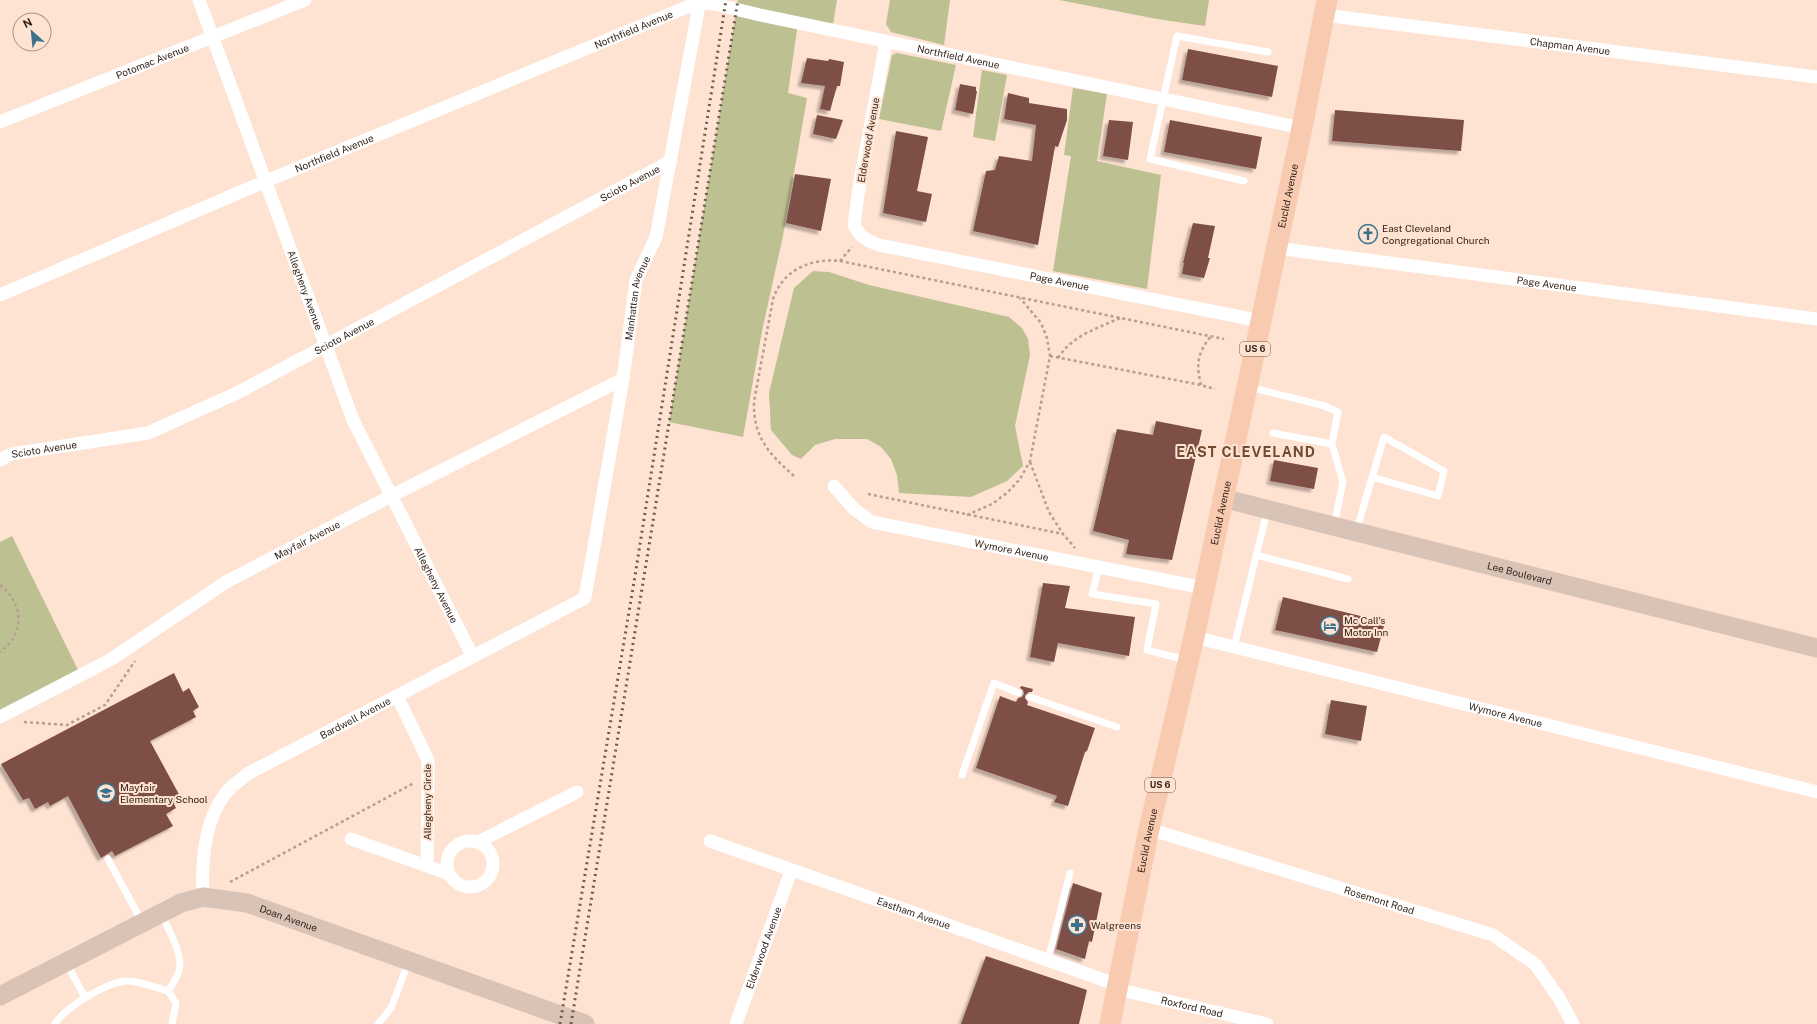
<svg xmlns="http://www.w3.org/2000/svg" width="1817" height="1024" font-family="'Public Sans',sans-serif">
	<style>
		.green { fill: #bdc091 }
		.building { fill: #7d4f47; filter: url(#shadow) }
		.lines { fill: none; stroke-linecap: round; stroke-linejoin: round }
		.path { stroke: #b69e90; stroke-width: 2.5; stroke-dasharray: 3 3; stroke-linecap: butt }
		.lane { stroke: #fff; stroke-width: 7 }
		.street { stroke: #fff; stroke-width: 13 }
		.secondary { stroke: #d9c3b7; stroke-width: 19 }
		.primary { stroke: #f8cbb1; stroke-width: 21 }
		.rail { stroke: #6f5b4f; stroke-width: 3; stroke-dasharray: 2 4; stroke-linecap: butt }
		.labels { text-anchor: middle; stroke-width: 4; stroke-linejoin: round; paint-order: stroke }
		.shield { fill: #fee2d2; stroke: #6e5a4e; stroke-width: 1 }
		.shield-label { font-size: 9px; font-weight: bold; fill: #301f15 }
		.street-label { font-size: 10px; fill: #301f15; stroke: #fee2d2 }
		.poi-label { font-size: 10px; fill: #301f15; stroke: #fee2d2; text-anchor: start }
		.district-label { font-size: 14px; font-weight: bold; letter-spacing: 1px; fill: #704932; stroke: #fee2d2 }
	</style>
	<defs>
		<filter id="shadow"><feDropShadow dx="-3.5" dy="3.5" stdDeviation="1" flood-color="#0004"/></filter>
	</defs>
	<rect width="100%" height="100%" fill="#fee2d2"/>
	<g class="green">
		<path d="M738 0H837L832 30 798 23 788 93 807 98 783 236 762 331 743 437 669 422Z"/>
		<path d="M890 0H950L944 45 891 32 886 24Z"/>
		<path d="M1059 0H1209L1205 26 1157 19Z"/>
		<path d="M897 53 956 65 941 131 879 119 892 55Z"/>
		<path d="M982 70 1007 75 995 141 973 137Z"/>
		<path d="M1073 88 1107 94 1097 161 1161 175 1147 289 1053 271 1071 156 1064 155Z"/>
		<path d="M813 271 829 272 869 285 1009 317 1022 328 1028 339 1030 355 1015 426 1023 466 1007 481 971 497 899 493 897 475 891 459 881 447 867 439H835L815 445 801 459 792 455 771 430 769 393 794 288Z"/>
		<path d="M12 536 81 676 0 717V542Z"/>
	</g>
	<g class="building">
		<path d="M1188 49 1278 66 1272 97 1182 80Z"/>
		<path d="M807 58 828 61 829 59 844 62 840 86H837L830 111 820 109 825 86 801 83Z"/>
		<path d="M960 84 976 87V91H977L973 114 955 110Z"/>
		<path d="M1008 93 1029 98V103L1067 109V120L1058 147 1055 146 1038 245 973 231 986 171 995 170 999 156 1032 161 1036 125 1004 119Z"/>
		<path d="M1335 110 1464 120 1461 151 1332 141Z"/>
		<path d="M817 115 843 120 836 139 813 134Z"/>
		<path d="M1109 120 1133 122 1128 160 1103 156Z"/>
		<path d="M1170 120 1262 137 1256 169 1164 152Z"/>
		<path d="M896 131 928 137 917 191 932 194 926 222 883 213Z"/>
		<path d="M795 174 831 179 821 231 786 223Z"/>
		<path d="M1193 223 1215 226 1208 258H1210L1204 278 1182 274 1184 263H1183Z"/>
		<path d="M1156 421 1202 430 1172 560 1126 554 1129 540 1093 531 1117 429 1153 435Z"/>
		<path d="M1274 460 1318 468 1314 489 1270 481Z"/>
		<path d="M1043 583 1070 586 1065 608 1135 617 1129 656 1058 643 1054 662 1030 657Z"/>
		<path d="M1283 597 1385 622 1377 652 1275 630Z"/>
		<path d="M174 673 183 692 189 688 199 707 193 711 196 717 150 741 181 798 173 802 176 808 166 814 173 826 115 856 112 851 101 858 68 796 50 806 48 802 35 809 29 798 23 800 1 764Z"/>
		<path d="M1021 686 1033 689 1032 692H1029L1025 695V698L1028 702 1027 705 1095 728 1087 751 1085 752 1068 806 1054 802 1057 796 976 768 1000 696 1016 702 1018 698 1022 697 1024 694 1023 690 1020 688Z"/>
		<path d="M1331 700 1367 706 1361 741 1325 734Z"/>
		<path d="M1073 883 1102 893 1092 942 1089 941 1085 959 1056 949Z"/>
		<path d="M986 956 1087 990 1079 1024H961Z"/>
	</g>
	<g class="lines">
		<g class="path">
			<path d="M840 261 852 247"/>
			<path d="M1050 356 1201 385 1215 389"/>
			<path d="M1058 358C1073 335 1096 329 1120 318"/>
			<path d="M1201 385C1196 364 1197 354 1211 336"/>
			<path d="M1030 462 1049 512 1063 534 1075 548"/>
			<path d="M794 476C769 454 753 437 754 402L773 299C783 270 810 258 840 261L1224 339"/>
			<path d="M868 494 1063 534"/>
			<path d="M967 515 992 504 1007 493 1020 479 1030 461 1050 356 1047 338 1041 323 1020 298"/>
			<path d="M0 585C24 603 25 634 0 652"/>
			<path d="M24 722 67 725 105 705 135 661"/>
			<path d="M230 882 414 783"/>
		</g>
		<g class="lane">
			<path d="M1244 181 1150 159 1177 36 1268 52"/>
			<path d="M1249 387 1325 406 1338 412 1332 444 1343 482 1334 526"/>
			<path d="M1273 433 1332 444"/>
			<path d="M1356 532 1384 437 1444 471 1438 496 1372 477"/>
			<path d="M1256 555 1348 579"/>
			<path d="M1099 567 1092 594 1156 604 1147 650 1186 660"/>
			<path d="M1234 647 1267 511"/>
			<path d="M1030 697 1117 727"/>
			<path d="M962 775 994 683 1019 693"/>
			<path d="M108 859 142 922"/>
			<path d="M161 914C168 928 184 956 179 971 177 978 172 985 168 991"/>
			<path d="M1048 960 1070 873"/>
			<path d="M66 962 85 998"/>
			<path d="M55 1024C65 1007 106 983 126 981 137 980 157 988 168 991L176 1003 172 1024"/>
			<path d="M378 1024 391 1008 409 961"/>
		</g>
		<g class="street">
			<path id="s1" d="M199 0 353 420 473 657"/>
			<path id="s2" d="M1324 15 1817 77"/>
			<path id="s3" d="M886 42 860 181 854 225C860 237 867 241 879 245L1261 321"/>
			<path id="s4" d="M0 122 305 0"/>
			<path id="s5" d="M1276 248 1817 319"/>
			<path id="s6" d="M0 295 264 182 699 2 714 4 760 15 1302 128"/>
			<path id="s7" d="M0 460 11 454 148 433 237 393 671 161"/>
			<path id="s8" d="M834 486 854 509 872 522 1204 588"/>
			<path id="s9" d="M1194 637 1817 792"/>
			<path d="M397 696 428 760 427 866"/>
			<path id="s10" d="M0 717 110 660 226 582 391 496 623 379"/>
			<path id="s11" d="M1149 829 1493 935 1535 964 1559 998 1573 1024"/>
			<path d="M351 839 449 874"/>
			<circle cx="470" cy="864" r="23"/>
			<path id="s12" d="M710 841 1118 985"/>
			<path d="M478 842 577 792"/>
			<path id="s13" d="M203 897C201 860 204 814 232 786 238 782 244 777 249 773L585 598 623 379 636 280 656 237 700 0"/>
			<path id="s14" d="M1117 989 1267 1024"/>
			<path id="s15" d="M736 1024 791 871"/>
		</g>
		<g class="secondary">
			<path id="s16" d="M1222 498 1817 648"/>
			<path id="s17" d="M0 996 181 903 203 897 247 903 585 1024"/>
		</g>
		<path class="primary" id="s18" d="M1110 1024 1149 829 1194 637 1302 128 1327 0"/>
		<g class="rail">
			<path d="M560 1024 635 576 726 0"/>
			<path d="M571 1024 738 0"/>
		</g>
	</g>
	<defs>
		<symbol id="church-ring" viewBox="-11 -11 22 22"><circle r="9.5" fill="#fee2d2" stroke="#3a728c" stroke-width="1.5"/><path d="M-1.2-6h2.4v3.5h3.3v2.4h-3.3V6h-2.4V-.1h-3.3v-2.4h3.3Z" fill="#3a728c"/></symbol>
		<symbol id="hotel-ring" viewBox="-11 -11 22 22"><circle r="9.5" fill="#fee2d2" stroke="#3a728c" stroke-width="1.5"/><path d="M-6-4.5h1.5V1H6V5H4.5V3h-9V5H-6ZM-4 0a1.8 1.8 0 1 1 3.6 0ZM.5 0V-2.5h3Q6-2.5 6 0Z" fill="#3a728c"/></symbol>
		<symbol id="school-ring" viewBox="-11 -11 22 22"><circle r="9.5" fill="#fee2d2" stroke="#3a728c" stroke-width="1.5"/><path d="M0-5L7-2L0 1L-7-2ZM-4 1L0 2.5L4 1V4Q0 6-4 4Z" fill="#3a728c"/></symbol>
		<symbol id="pharmacy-ring" viewBox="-11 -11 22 22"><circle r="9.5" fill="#fee2d2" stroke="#3a728c" stroke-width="1.5"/><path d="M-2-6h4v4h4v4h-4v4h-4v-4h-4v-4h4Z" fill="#3a728c"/></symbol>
	</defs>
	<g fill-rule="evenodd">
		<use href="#church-ring" x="1357" y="223" width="22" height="22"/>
		<use href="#hotel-ring" x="1319" y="615" width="22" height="22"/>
		<use href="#school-ring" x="95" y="782" width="22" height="22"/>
		<use href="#pharmacy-ring" x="1066" y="914" width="22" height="22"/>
	</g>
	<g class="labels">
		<g class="shield">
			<rect x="1240" y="342" width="30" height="14" rx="3"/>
			<rect x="1145" y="778" width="30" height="14" rx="3"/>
		</g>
		<g class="shield-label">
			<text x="1255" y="352">US 6</text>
			<text x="1160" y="788">US 6</text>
		</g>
		<g class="street-label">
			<text dy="4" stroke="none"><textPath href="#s6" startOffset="687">Northfield Avenue</textPath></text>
			<text dy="4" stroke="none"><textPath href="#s2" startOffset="248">Chapman Avenue</textPath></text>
			<text dy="4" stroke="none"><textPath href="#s6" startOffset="1023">Northfield Avenue</textPath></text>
			<text dy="4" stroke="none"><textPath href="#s4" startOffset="164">Potomac Avenue</textPath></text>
			<text transform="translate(868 140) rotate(-80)" y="4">Elderwood Avenue</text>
			<text dy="4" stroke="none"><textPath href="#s6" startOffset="363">Northfield Avenue</textPath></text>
			<text dy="4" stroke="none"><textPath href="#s7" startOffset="694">Scioto Avenue</textPath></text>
			<text dy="4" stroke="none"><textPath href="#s18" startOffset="847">Euclid Avenue</textPath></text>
			<text dy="4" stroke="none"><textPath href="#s3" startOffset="403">Page Avenue</textPath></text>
			<text dy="4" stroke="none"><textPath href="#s5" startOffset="273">Page Avenue</textPath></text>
			<text dy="4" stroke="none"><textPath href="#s1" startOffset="309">Allegheny Avenue</textPath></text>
			<text dy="4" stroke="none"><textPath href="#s13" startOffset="823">Manhattan Avenue</textPath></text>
			<text dy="4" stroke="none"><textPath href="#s7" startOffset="370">Scioto Avenue</textPath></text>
			<text dy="4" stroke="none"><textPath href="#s7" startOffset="46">Scioto Avenue</textPath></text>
			<text dy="4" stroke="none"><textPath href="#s18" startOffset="523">Euclid Avenue</textPath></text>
			<text dy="4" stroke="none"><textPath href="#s10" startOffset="355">Mayfair Avenue</textPath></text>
			<text dy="4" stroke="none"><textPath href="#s8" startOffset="195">Wymore Avenue</textPath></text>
			<text dy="4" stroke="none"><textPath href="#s16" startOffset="307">Lee Boulevard</textPath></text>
			<text dy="4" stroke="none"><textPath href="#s1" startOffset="632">Allegheny Avenue</textPath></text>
			<text dy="4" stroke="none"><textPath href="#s9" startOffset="321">Wymore Avenue</textPath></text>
			<text dy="4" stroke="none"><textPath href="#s13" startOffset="259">Bardwell Avenue</textPath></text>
			<text transform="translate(427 802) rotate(-90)" y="4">Allegheny Circle</text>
			<text dy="4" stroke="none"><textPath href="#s18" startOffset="187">Euclid Avenue</textPath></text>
			<text dy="4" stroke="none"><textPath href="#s11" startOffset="241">Rosemont Road</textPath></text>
			<text dy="4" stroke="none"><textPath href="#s12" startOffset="216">Eastham Avenue</textPath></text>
			<text dy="4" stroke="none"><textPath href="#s17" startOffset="315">Doan Avenue</textPath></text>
			<text dy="4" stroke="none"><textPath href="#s15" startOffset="81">Elderwood Avenue</textPath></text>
			<text dy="4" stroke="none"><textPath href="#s14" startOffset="77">Roxford Road</textPath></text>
		</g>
		<g class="poi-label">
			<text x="1382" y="232">East Cleveland<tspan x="1382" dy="12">Congregational Church</tspan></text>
			<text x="1344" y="624">Mc Call's<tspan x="1344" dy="12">Motor Inn</tspan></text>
			<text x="120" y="791">Mayfair<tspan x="120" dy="12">Elementary School</tspan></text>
			<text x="1091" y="929">Walgreens</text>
		</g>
		<g class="district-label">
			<text x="1246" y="457">EAST CLEVELAND</text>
		</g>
	</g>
	<g transform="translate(32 32) rotate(333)"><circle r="19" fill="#fee2d2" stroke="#ac9486"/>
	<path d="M0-3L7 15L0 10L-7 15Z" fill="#3a728c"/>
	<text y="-6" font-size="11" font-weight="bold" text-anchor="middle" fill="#301f15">N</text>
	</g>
</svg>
